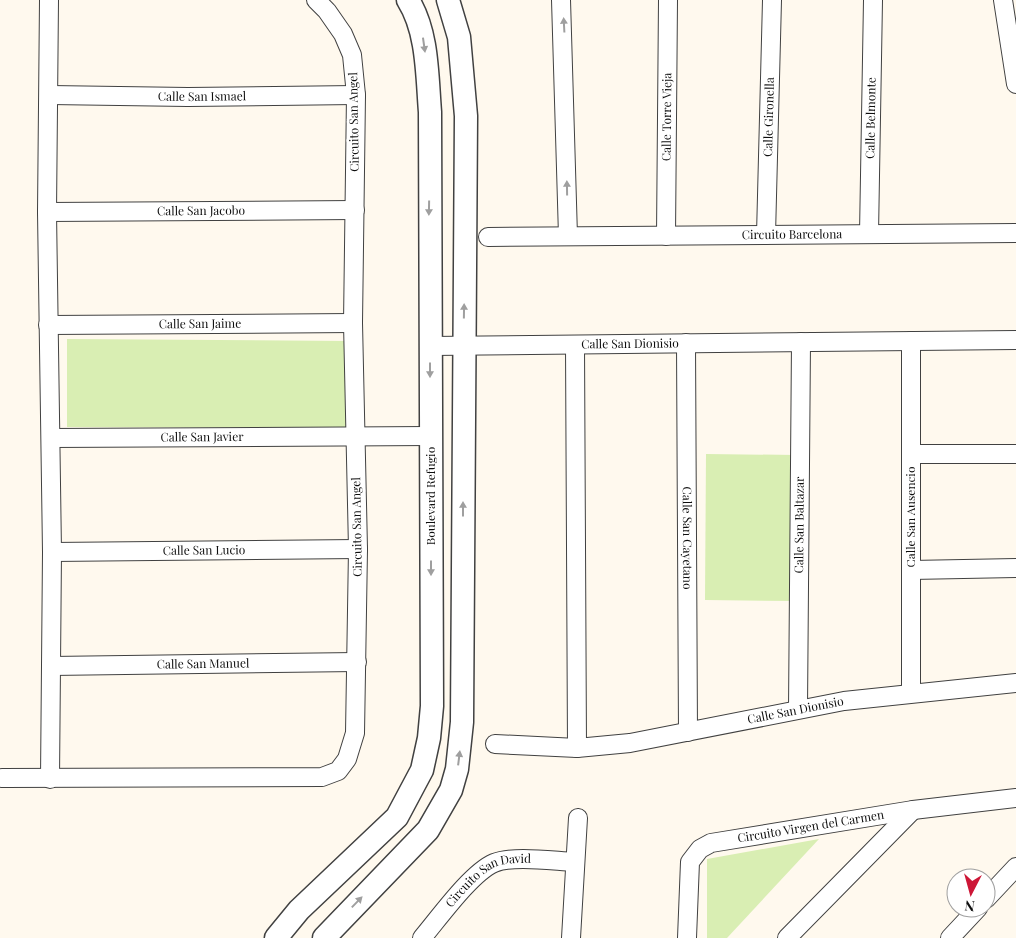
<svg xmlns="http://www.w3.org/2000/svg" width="1016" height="938" font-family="'Playfair Display',serif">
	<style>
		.green { fill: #d9eeb3 }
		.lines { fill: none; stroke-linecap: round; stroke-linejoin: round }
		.minor-casing { stroke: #414141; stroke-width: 20 }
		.tertiary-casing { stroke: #414141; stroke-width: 25 }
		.minor { stroke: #fff; stroke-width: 18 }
		.tertiary { stroke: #fff; stroke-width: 22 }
		.oneway { fill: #9f9f9f }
		.labels { text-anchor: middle; stroke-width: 5; stroke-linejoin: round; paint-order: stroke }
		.street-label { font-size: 12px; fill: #0e0e0e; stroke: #fff }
	</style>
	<rect width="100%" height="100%" fill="#fff9ee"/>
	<g class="green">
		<path d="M67 339 350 341 349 428 67 427Z"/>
		<path d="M706 454 796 455 794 601 705 600Z"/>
		<path d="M819 839 727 938H707V859Z"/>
	</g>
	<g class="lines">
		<defs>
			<g id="minor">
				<path d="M49 0 47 212 52 552 50 779"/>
				<path d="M561 0 568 236"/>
				<path d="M1003 0 1016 84"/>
				<path id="s1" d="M50 95 188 97 356 95"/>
				<path id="s2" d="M47 212 355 210"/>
				<path id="s3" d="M869 234 873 0"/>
				<path id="s4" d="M766 235 772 0"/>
				<path id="s5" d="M666 236 668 0"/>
				<path id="s6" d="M488 237 1016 233"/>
				<path id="s7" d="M48 325 353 323"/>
				<path id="s8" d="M686 343 688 732"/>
				<path d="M575 345 577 748"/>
				<path id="s9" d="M430 346 1016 340"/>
				<path id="s10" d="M51 438 431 436"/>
				<path d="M911 454H1016"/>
				<path id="s11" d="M52 552 358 549"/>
				<path d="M911 570 1016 568"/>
				<path id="s12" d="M51 666 357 662"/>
				<path d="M911 693V341"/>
				<path id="s13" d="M798 709 801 342"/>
				<path id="s14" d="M495 744 577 748 630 743 844 701 1016 683"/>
				<path d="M2 778 322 777 338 771 347 759 355 733 358 549 353 323 356 95 352 55 343 34 327 11 316 0"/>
				<path d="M986 899 1016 867"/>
				<path id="s15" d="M422 938C439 918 471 873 494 863 513 855 553 861 574 862"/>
				<path d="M571 938 578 818"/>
				<path id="s16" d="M687 938 690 862 700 849 711 843 913 810 1016 798"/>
				<path d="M787 938 913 810"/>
				<path d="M950 938 978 908"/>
			</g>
			<g id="tertiary">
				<path d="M276 938 299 910 397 817 422 770 429 738 432 706 430 112C427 75 428 32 408 0"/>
				<path d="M324 938 428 830 451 790 457 769 462 722 466 116 459 37 448 0"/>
			</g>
		</defs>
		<use href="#minor" class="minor-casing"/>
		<use href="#tertiary" class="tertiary-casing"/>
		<use href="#minor" class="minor"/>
		<use href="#tertiary" class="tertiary"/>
	</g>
	<defs><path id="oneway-solid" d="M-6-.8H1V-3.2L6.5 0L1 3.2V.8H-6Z" transform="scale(1.25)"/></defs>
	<g class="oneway">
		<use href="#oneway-solid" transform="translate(564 25) rotate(-93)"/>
		<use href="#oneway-solid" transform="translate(424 45) rotate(82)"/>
		<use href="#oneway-solid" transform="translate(567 188) rotate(-91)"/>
		<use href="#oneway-solid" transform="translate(429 208) rotate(91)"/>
		<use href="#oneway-solid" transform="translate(464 311) rotate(-89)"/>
		<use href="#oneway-solid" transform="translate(430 370) rotate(90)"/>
		<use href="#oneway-solid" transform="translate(463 509) rotate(-90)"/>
		<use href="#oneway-solid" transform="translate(431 568) rotate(90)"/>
		<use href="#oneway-solid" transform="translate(459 758) rotate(-83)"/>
		<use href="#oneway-solid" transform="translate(357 902) rotate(-46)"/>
	</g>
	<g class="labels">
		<g class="street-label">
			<text dy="4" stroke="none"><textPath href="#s1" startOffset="152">Calle San Ismael</textPath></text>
			<text dy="4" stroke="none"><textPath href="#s3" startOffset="116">Calle Belmonte</textPath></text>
			<text dy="4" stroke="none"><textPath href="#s5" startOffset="119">Calle Torre Vieja</textPath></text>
			<text dy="4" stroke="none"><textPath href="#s4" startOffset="118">Calle Gironella</textPath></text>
			<text transform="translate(354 122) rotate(-91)" y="4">Circuito San Angel</text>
			<text dy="4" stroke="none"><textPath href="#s2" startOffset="154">Calle San Jacobo</textPath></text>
			<text dy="4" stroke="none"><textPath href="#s6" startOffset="304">Circuito Barcelona</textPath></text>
			<text dy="4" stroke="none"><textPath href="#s7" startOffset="152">Calle San Jaime</textPath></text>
			<text dy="4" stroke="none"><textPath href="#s9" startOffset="200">Calle San Dionisio</textPath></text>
			<text dy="4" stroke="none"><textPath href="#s10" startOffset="151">Calle San Javier</textPath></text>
			<text transform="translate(431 496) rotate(-90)" y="4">Boulevard Refugio</text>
			<text transform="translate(911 517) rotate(-90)" y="4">Calle San Ausencio</text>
			<text dy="4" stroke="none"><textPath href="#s13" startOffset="184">Calle San Baltazar</textPath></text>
			<text transform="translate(357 527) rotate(-91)" y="4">Circuito San Angel</text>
			<text dy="4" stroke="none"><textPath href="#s8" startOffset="195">Calle San Cayetano</textPath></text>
			<text dy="4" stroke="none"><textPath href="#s11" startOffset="152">Calle San Lucio</textPath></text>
			<text dy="4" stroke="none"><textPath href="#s12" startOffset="152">Calle San Manuel</textPath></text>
			<text dy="4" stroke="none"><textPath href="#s14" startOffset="304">Calle San Dionisio</textPath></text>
			<text dy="4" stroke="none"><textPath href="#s16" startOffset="206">Circuito Virgen del Carmen</textPath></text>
			<text dy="4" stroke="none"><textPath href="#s15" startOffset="92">Circuito San David</textPath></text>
		</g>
	</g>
	<g transform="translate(971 893) rotate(186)"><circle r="24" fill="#ffffff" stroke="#9f9f9f"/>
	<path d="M0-4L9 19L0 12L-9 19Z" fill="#cd1636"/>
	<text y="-8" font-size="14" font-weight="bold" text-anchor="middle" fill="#0e0e0e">N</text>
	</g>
</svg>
